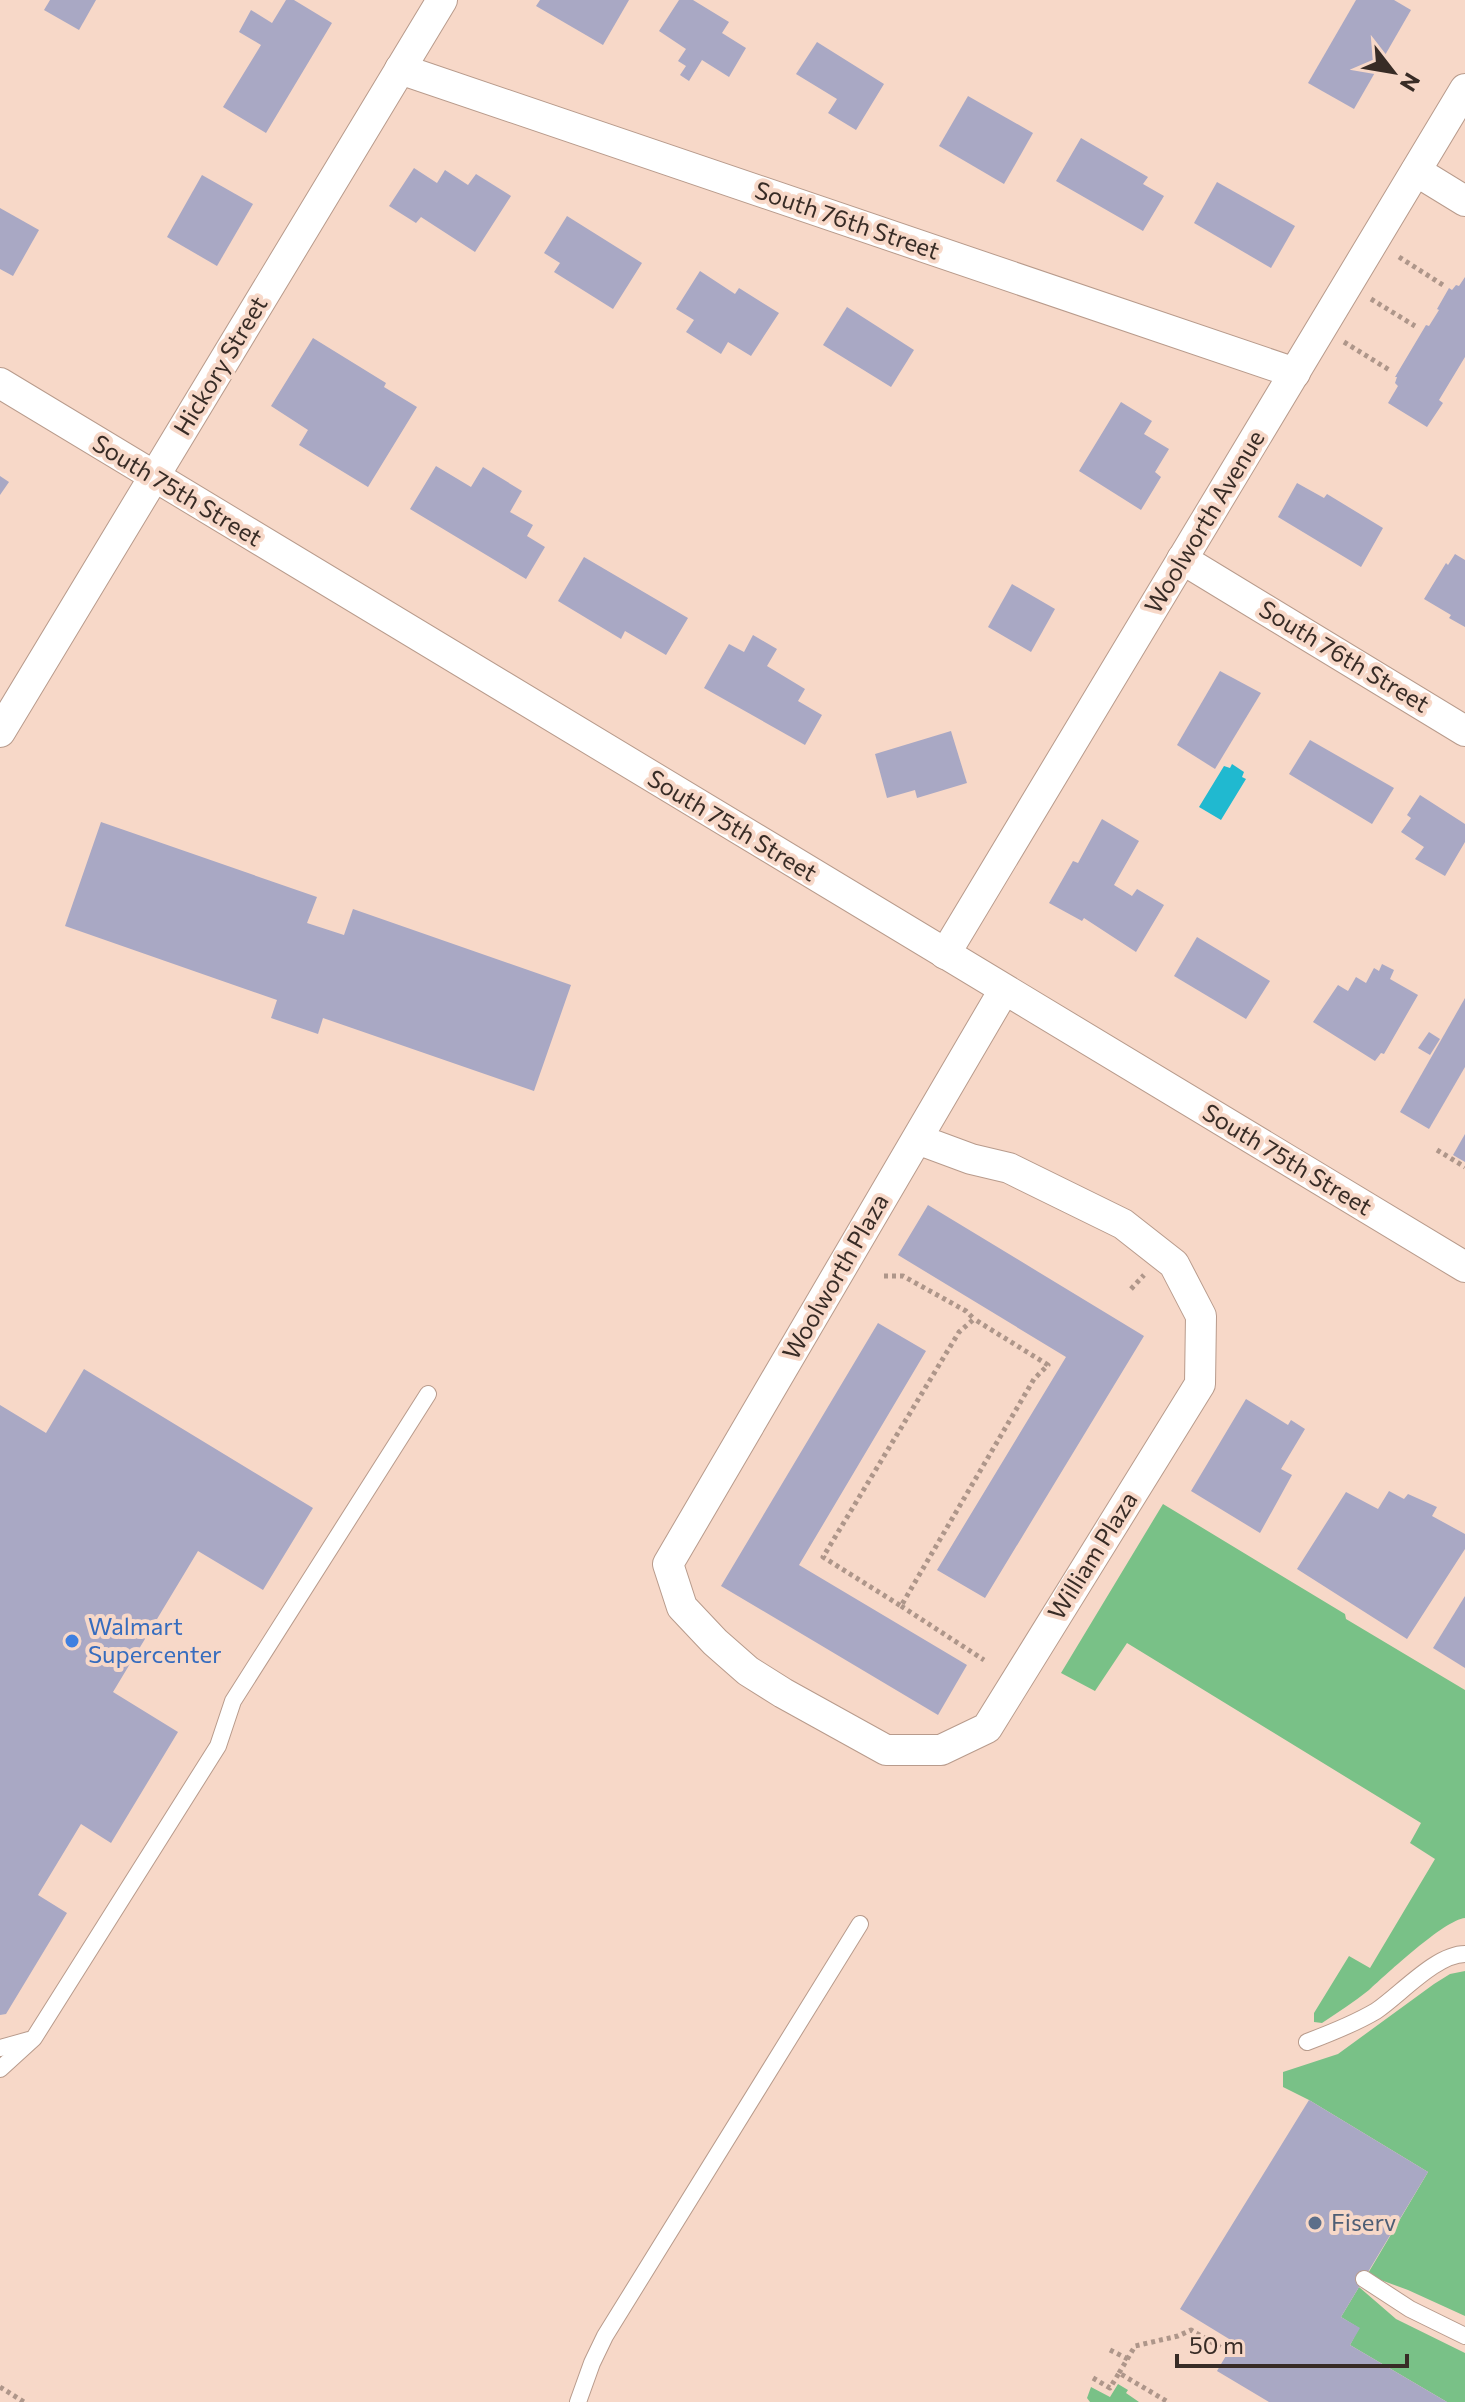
<svg xmlns="http://www.w3.org/2000/svg" width="1465" height="2402" font-family="Commissioner,sans-serif">
	<style>
		.green { fill: #79c187 }
		.water { fill: #20b9d0 }
		.building { fill: #a9a8c4 }
		.lines { fill: none; stroke-linecap: round; stroke-linejoin: round }
		.lane-casing { stroke: #b89b8c; stroke-width: 18 }
		.street-casing { stroke: #b89b8c; stroke-width: 32 }
		.path { stroke: #ae968a; stroke-width: 5; stroke-dasharray: 4 4; stroke-linecap: butt }
		.lane { stroke: #fff; stroke-width: 16 }
		.street { stroke: #fff; stroke-width: 30 }
		.shop-dot { fill: #3f7fe0; stroke: #f7d8c8; stroke-width: 3 }
		.service-dot { fill: #5c6f8a; stroke: #f7d8c8; stroke-width: 3 }
		.labels { text-anchor: middle; stroke-width: 8; stroke-linejoin: round; paint-order: stroke }
		.street-label { font-size: 24px; fill: #382c26; stroke: #f7d8c8 }
		.shop-label { font-size: 24px; fill: #366cbe; stroke: #f7d8c8; text-anchor: start }
		.service-label { font-size: 24px; fill: #4e5e75; stroke: #f7d8c8; text-anchor: start }
	</style>
	<rect width="100%" height="100%" fill="#f7d8c8"/>
	<g class="green">
		<path d="M1163 1504 1345 1614 1346 1619 1465 1690V1918C1444 1920 1387 1974 1369 1990 1354 2002 1338 2012 1322 2023L1314 2022V2013L1349 1956 1370 1968 1435 1859 1410 1843 1421 1823 1127 1643 1095 1691 1061 1673Z"/>
		<path d="M1465 1971V2316L1408 2290 1367 2275 1428 2172 1309 2100 1283 2087V2072L1338 2054 1434 1984 1450 1974Z"/>
		<path d="M1359 2287 1396 2319 1465 2353V2402H1447L1350 2345 1359 2328 1341 2317Z"/>
		<path d="M1118 2384 1128 2390 1126 2393 1139 2402H1090L1087 2398 1091 2387 1110 2397Z"/>
	</g>
	<path class="water" d="M1232 764 1244 772 1242 777 1246 779 1221 820 1199 807 1224 766 1230 768Z"/>
	<g class="building">
		<path d="M50 0H96L79 30 44 10Z"/>
		<path d="M286 0H294L332 23 266 133 223 107 261 45 239 32 251 10 272 23Z"/>
		<path d="M540 0H629L603 45 536 6Z"/>
		<path d="M679 0H693L729 22 722 33 746 48 729 77 702 60 689 81 680 75 686 66 678 61 686 49 659 31Z"/>
		<path d="M1356 0H1394L1411 10 1354 109 1308 83Z"/>
		<path d="M817 42 884 84 856 130 828 113 837 99 796 74Z"/>
		<path d="M968 96 1033 133 1004 184 939 146Z"/>
		<path d="M1081 138 1148 177 1143 184 1164 196 1143 231 1056 181Z"/>
		<path d="M414 168 437 183 445 170 468 185 476 174 511 196 475 252 421 217 416 223 389 206Z"/>
		<path d="M202 175 253 204 217 266 167 237Z"/>
		<path d="M1217 182 1295 226 1271 268 1194 223Z"/>
		<path d="M0 208 39 230 13 276 0 269Z"/>
		<path d="M567 216 642 263 613 309 554 272 560 263 544 253Z"/>
		<path d="M700 271 735 294 739 288 779 313 751 356 728 342 721 354 686 332 694 320 676 309Z"/>
		<path d="M1465 277V357L1439 400 1443 403 1427 427 1388 403 1398 386 1395 383 1397 377H1395L1426 325 1429 326 1439 310 1437 309 1449 288 1452 290 1456 285 1459 286Z"/>
		<path d="M847 307 914 350 891 387 823 345Z"/>
		<path d="M313 338 386 383 384 387 417 407 368 487 299 445 308 430 271 406Z"/>
		<path d="M1121 402 1152 421 1144 434 1169 449 1155 472 1161 477 1141 510 1079 471Z"/>
		<path d="M436 466 471 487 483 467 522 491 510 512 533 525 527 536 545 547 526 579 410 509Z"/>
		<path d="M0 476 9 482 0 495Z"/>
		<path d="M1297 483 1324 498 1327 494 1383 528 1361 567 1278 517Z"/>
		<path d="M1455 554 1465 560V627L1449 618 1451 615 1424 599 1446 563 1448 565Z"/>
		<path d="M584 557 688 618 666 655 625 631 621 639 558 601Z"/>
		<path d="M1012 584 1055 609 1031 652 988 627Z"/>
		<path d="M753 635 777 649 767 666 805 689 798 701 822 715 805 745 704 688 729 644 744 652Z"/>
		<path d="M1220 671 1261 693 1215 769 1177 745Z"/>
		<path d="M951 731 967 783 917 798 915 790 887 798 875 754Z"/>
		<path d="M1310 740 1394 788 1372 824 1289 774Z"/>
		<path d="M1420 795 1465 824V842L1445 876 1415 859 1424 847 1401 832 1411 818 1407 815Z"/>
		<path d="M1102 819 1139 841 1114 885 1132 896 1137 889 1164 905 1136 952 1084 918 1082 921 1049 903 1073 861 1078 863Z"/>
		<path d="M101 822 317 897 307 923 344 935 353 909 571 985 534 1091 323 1018 318 1034 271 1018 277 1000 65 926Z"/>
		<path d="M1197 937 1270 981 1246 1019 1174 976Z"/>
		<path d="M1382 964 1394 970 1390 979 1418 995 1384 1054 1381 1053 1375 1061 1313 1022 1338 985 1348 991 1356 977 1366 983 1374 968 1379 971Z"/>
		<path d="M1465 998V1067L1429 1129 1400 1112Z"/>
		<path d="M1429 1032 1440 1039 1430 1055 1418 1048Z"/>
		<path d="M1465 1134V1162L1453 1155Z"/>
		<path d="M928 1205 1144 1336 985 1598 937 1570 1066 1357 898 1255Z"/>
		<path d="M878 1323 926 1351 799 1565 967 1665 938 1715 721 1586Z"/>
		<path d="M84 1369 313 1508 263 1590 198 1551 113 1692 178 1732 111 1843 81 1824 38 1895 67 1913 6 2014 0 2015V1405L46 1433Z"/>
		<path d="M1246 1399 1288 1425 1291 1420 1305 1429 1281 1469 1292 1475 1260 1533 1191 1491Z"/>
		<path d="M1389 1491 1404 1499 1408 1494 1437 1507 1432 1516 1465 1534V1549L1407 1639 1297 1569 1346 1492 1378 1509Z"/>
		<path d="M1465 1596V1668L1433 1648Z"/>
		<path d="M1309 2100 1428 2172 1341 2317 1360 2328 1350 2345 1447 2402H1269L1217 2371 1234 2342 1180 2309Z"/>
	</g>
	<g class="lines">
		<defs>
			<g id="lane">
				<path d="M1307 2042C1331 2033 1354 2024 1376 2011 1400 1995 1436 1954 1465 1954"/>
				<path d="M0 2048 29 2040"/>
				<path d="M0 2069 34 2038 218 1746 233 1701 428 1394"/>
				<path d="M1364 2279 1410 2309 1465 2336"/>
				<path d="M578 2402 592 2363 605 2336 860 1924"/>
			</g>
			<g id="street">
				<path d="M400 69 1295 373"/>
				<path d="M1416 171 1465 201"/>
				<path d="M0 383 1465 1267"/>
				<path d="M1182 559 1465 731"/>
				<path d="M0 732 442 0"/>
				<path d="M945 954 1465 89"/>
				<path d="M917 1139 971 1159 1009 1168 1123 1224 1174 1264 1201 1316 1200 1384 987 1728 941 1750H886L783 1693 748 1671 715 1642 682 1607 668 1564 1004 990"/>
			</g>
		</defs>
		<use href="#lane" class="lane-casing"/>
		<use href="#street" class="street-casing"/>
		<g class="path">
			<path d="M1399 257 1446 287"/>
			<path d="M1371 299 1415 326"/>
			<path d="M1344 342 1391 371"/>
			<path d="M1437 1150 1465 1167"/>
			<path d="M884 1276H903L966 1311 974 1319 959 1332 823 1557 901 1606 1034 1379 1048 1365 974 1319"/>
			<path d="M1131 1289 1144 1275"/>
			<path d="M901 1606 984 1660"/>
			<path d="M1110 2350 1128 2359"/>
			<path d="M1119 2373 1135 2346 1178 2336 1191 2330 1228 2352"/>
			<path d="M1093 2378 1110 2388 1119 2373 1168 2402"/>
			<path d="M0 2387 24 2402"/>
		</g>
		<use href="#lane" class="lane"/>
		<use href="#street" class="street"/>
	</g>
	<circle class="shop-dot" cx="72" cy="1641" r="8"/>
	<circle class="service-dot" cx="1315" cy="2223" r="8"/>
	<g class="labels">
		<g class="street-label">
			<text transform="translate(847 221) rotate(19)" y="8">South 76th Street</text>
			<text transform="translate(221 366) rotate(-59)" y="8">Hickory Street</text>
			<text transform="translate(177 491) rotate(31)" y="8">South 75th Street</text>
			<text transform="translate(1205 522) rotate(-59)" y="8">Woolworth Avenue</text>
			<text transform="translate(1344 657) rotate(31)" y="8">South 76th Street</text>
			<text transform="translate(732 826) rotate(31)" y="8">South 75th Street</text>
			<text transform="translate(1287 1160) rotate(31)" y="8">South 75th Street</text>
			<text transform="translate(836 1277) rotate(-60)" y="8">Woolworth Plaza</text>
			<text transform="translate(1093 1556) rotate(-58)" y="8">William Plaza</text>
		</g>
		<g class="shop-label">
			<text x="88" y="1635">Walmart<tspan x="88" dy="28">Supercenter</tspan></text>
		</g>
		<g class="service-label">
			<text x="1331" y="2231">Fiserv</text>
		</g>
	</g>
	<g transform="translate(1393 72) rotate(121)" stroke="#f7d8c8" stroke-width="6" paint-order="stroke">
	<path d="M0-6L14 30L0 20L-14 30Z" fill="#382c26"/>
	<text y="-12" font-size="22" font-weight="bold" text-anchor="middle" fill="#382c26">N</text>
	</g>
	<path d="M1177 2354v12h230v-12" fill="none" stroke="#382c26" stroke-width="4"/>
	<text x="1189" y="2354" font-size="24" fill="#382c26" stroke="#f7d8c8" stroke-width="6" paint-order="stroke">50 m</text>
</svg>
